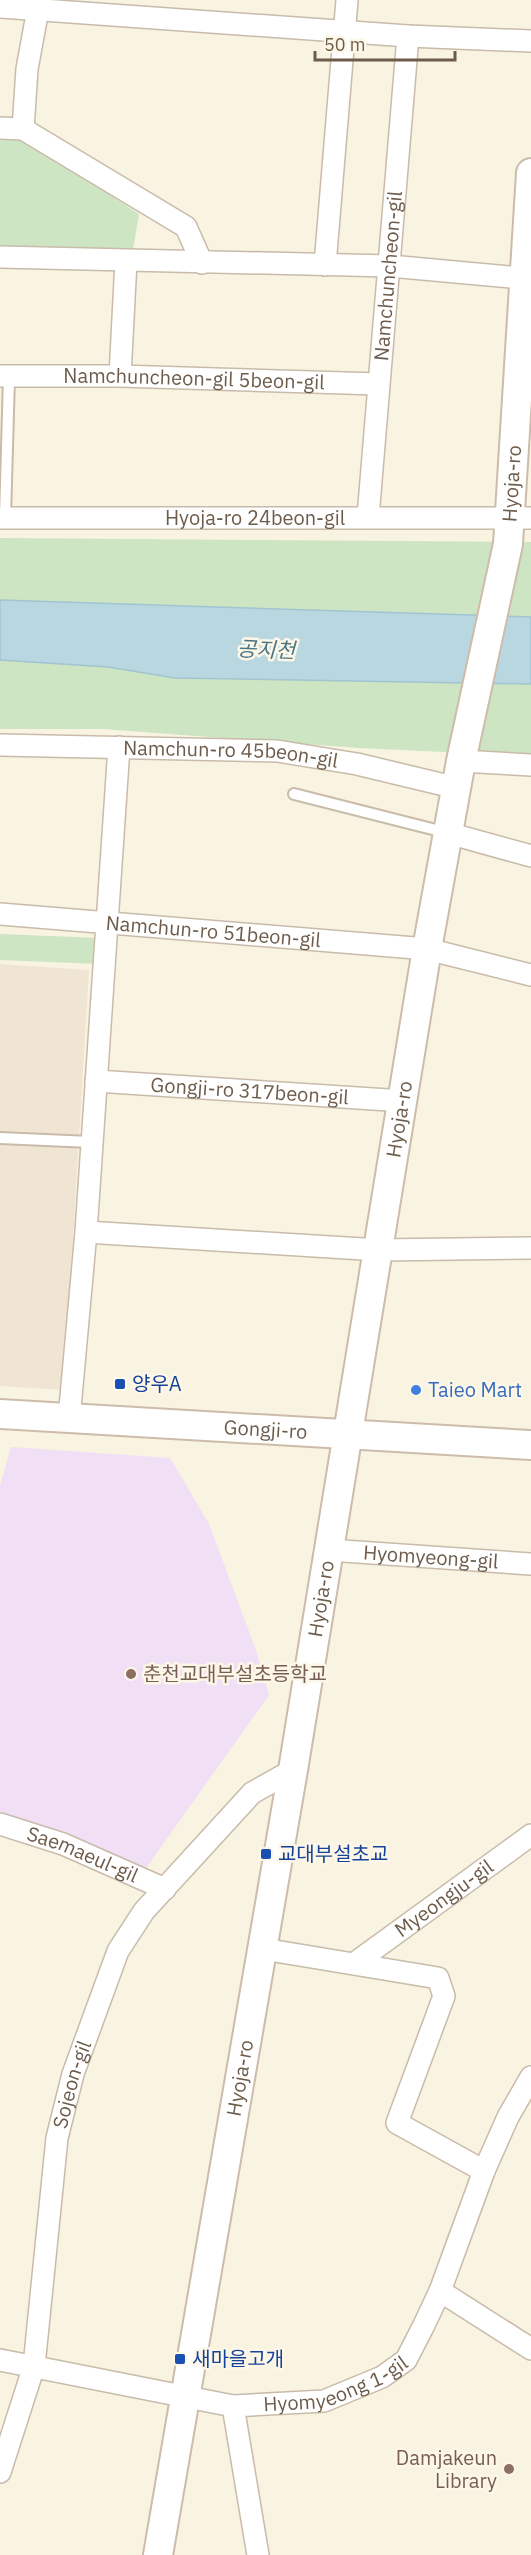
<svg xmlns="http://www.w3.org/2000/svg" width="531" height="2555" font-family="'IBM Plex Sans','Noto Sans KR',sans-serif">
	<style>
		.residential { fill: #f0e5d2 }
		.education { fill: #f0dff5 }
		.green { fill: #cde5c3 }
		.water { fill: #b9d7e0; stroke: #a1c4d1; stroke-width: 1.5 }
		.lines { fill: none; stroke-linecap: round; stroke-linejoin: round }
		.lane-casing { stroke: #c9bbaa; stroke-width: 14 }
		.street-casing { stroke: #c9bbaa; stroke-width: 24 }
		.secondary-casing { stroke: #ccbca9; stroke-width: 32 }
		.lane { stroke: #fff; stroke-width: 10 }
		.street { stroke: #fff; stroke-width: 21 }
		.secondary { stroke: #fff; stroke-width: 28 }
		.transit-dot { fill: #1a4fb4; stroke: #fdf7e8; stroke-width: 2 }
		.shop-dot { fill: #3f7fe0; stroke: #fdf7e8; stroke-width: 2 }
		.education-dot { fill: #8d6e63; stroke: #fdf7e8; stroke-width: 2 }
		.labels { text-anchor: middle; stroke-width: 5; stroke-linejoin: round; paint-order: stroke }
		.street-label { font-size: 20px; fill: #6e5c4b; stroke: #fdf7e8 }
		.transit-label { font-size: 20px; fill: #164399; stroke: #fdf7e8; text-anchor: start }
		.shop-label { font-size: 20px; fill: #366cbe; stroke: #fdf7e8; text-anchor: start }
		.education-label { font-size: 20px; fill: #785e54; stroke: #fdf7e8; text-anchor: start }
		.water-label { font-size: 21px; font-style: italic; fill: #4b7686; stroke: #fdf7e8 }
	</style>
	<rect width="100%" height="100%" fill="#f9f3e2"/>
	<path class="residential" d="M0 964 89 970 64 1390 0 1386Z"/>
	<path class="education" d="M11 1447 170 1458 209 1524 257 1653 269 1695 144 1871 0 1818V1486Z"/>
	<g class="green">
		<path d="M16 134 139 214 132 255 0 251V135Z"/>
		<path d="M0 538 531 542V617L0 600Z"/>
		<path d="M0 660 108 667 175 678 531 684V756L358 748 103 729H0Z"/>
		<path d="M0 934 99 938 98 964 0 960Z"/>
	</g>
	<path class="water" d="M0 600 531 617V684L175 678 108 667 0 660Z"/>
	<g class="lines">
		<defs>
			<g id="lane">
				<path d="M5 518 9 377"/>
				<path d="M294 794 448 833"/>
				<path d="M0 1138 91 1142"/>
			</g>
			<g id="street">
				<path d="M0 7 408 36 531 41"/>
				<path d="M0 128 23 129 186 227 202 263"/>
				<path d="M23 129 27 69 38 9"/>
				<path d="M0 257 390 266 531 279"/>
				<path d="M325 265 347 0"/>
				<path id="s1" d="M0 376H120L378 384"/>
				<path d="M120 376 126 261"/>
				<path id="s2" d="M368 517 408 36"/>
				<path id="s3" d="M0 518H531"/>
				<path id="s4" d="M0 745 277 751 357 764 457 788"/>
				<path d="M461 761 531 765"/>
				<path d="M448 833 531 856"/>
				<path id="s5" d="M0 914 427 949 531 975"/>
				<path id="s6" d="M96 1081 404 1101"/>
				<path d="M86 1232 379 1250 531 1248"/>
				<path d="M69 1419 86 1232 119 747"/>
				<path id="s7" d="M329 1550 531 1564"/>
				<path id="s8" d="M0 1824 63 1844 165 1889"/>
				<path d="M263 1949 438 1978 444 1996 397 2123 484 2171"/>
				<path id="s9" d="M355 1963 531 1835"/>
				<path d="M440 2291 531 2349"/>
				<path id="s10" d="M0 2360 233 2406 324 2401 382 2377 406 2360 424 2325 440 2291 484 2171 508 2117 531 2077"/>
				<path d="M233 2406 258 2555"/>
				<path id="s11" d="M0 2472 34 2366 57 2138 73 2074 118 1951 144 1911 252 1793 293 1770"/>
			</g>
			<g id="secondary">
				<path id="s12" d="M0 1414 531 1445"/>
				<path id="s13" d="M158 2555 293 1770 427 949 461 761 508 544 531 173"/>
			</g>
		</defs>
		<use href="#lane" class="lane-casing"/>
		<use href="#street" class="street-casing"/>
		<use href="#secondary" class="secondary-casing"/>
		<use href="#lane" class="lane"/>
		<use href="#street" class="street"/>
		<use href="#secondary" class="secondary"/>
	</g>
	<g class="transit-dot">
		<rect x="114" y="1378" width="12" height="12" rx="3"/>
		<rect x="260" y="1848" width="12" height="12" rx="3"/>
		<rect x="174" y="2353" width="12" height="12" rx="3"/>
	</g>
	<circle class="shop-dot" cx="416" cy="1390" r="6"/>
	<g class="education-dot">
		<circle cx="131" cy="1674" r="6"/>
		<circle cx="509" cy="2469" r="6"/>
	</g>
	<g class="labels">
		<g class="street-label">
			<text dy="7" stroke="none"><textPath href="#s2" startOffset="242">Namchuncheon-gil</textPath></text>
			<text dy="7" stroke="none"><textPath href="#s1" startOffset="194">Namchuncheon-gil 5beon-gil</textPath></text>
			<text dy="7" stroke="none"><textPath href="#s13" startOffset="2102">Hyoja-ro</textPath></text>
			<text dy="7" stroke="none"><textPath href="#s3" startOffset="255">Hyoja-ro 24beon-gil</textPath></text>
			<text dy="7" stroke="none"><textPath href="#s4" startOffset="231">Namchun-ro 45beon-gil</textPath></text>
			<text dy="7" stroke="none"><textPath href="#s5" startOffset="214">Namchun-ro 51beon-gil</textPath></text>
			<text dy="7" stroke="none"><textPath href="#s6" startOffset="154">Gongji-ro 317beon-gil</textPath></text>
			<text dy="7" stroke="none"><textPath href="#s13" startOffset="1456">Hyoja-ro</textPath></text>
			<text dy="7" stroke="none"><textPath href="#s12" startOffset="266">Gongji-ro</textPath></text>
			<text dy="7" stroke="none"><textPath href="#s7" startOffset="102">Hyomyeong-gil</textPath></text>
			<text dy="7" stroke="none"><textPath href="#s13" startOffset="970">Hyoja-ro</textPath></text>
			<text dy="7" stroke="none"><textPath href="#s8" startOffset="88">Saemaeul-gil</textPath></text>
			<text dy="7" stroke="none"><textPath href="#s9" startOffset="110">Myeongju-gil</textPath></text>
			<text dy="7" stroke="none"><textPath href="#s13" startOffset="484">Hyoja-ro</textPath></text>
			<text dy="7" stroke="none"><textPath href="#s11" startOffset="396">Sojeon-gil</textPath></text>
			<text dy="7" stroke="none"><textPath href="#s10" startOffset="344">Hyomyeong 1-gil</textPath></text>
		</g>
		<g class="transit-label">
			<text x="132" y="1391">양우A</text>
			<text x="278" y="1861">교대부설초교</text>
			<text x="192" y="2366">새마을고개</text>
		</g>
		<g class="shop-label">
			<text x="428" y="1397">Taieo Mart</text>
		</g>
		<g class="education-label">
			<text x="143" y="1681">춘천교대부설초등학교</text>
			<text x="497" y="2465" text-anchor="end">Damjakeun<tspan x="497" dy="23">Library</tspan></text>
		</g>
		<g class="water-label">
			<text transform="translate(266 650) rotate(2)" y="7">공지천</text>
		</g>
	</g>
	<path d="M315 51v9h140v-9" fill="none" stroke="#6e5c4b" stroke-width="3"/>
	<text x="324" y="51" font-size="18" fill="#6e5c4b" stroke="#fdf7e8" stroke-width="4.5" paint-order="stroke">50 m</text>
</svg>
